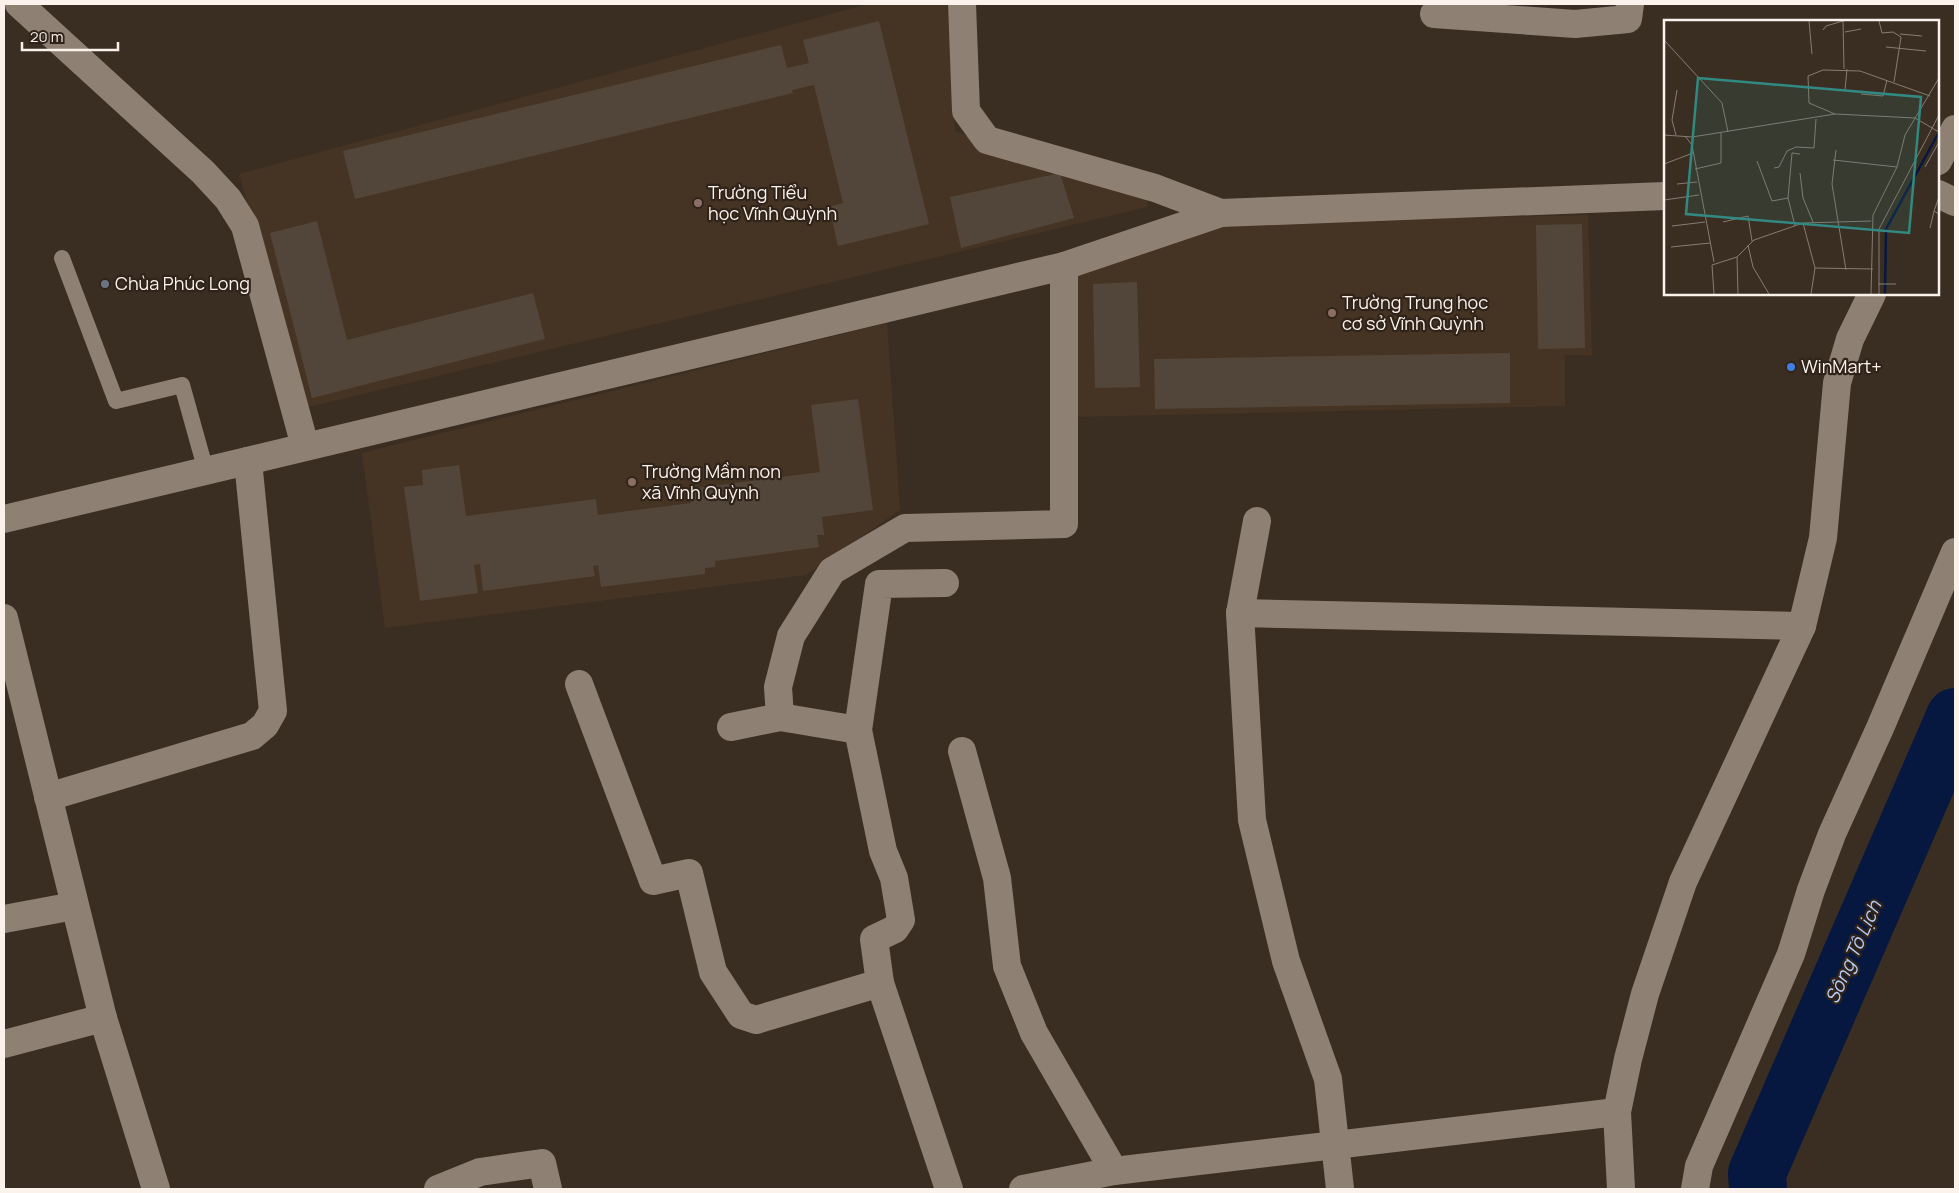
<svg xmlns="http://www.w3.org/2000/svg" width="1959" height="1193" font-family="Manrope,sans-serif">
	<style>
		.built { fill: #453424 }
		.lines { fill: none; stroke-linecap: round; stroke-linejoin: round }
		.river { stroke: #061740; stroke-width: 58 }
		.building { fill: #52463a }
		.lane { stroke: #8f8074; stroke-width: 16 }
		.street { stroke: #8f8074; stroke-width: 28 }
		.secondary { stroke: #8f8074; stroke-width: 28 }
		.education-dot { fill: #8d6e63; stroke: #30241a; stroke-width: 2 }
		.worship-dot { fill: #6b7280; stroke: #30241a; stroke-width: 2 }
		.shop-dot { fill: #3f7fe0; stroke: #30241a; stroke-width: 2 }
		.labels { text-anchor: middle; stroke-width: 4.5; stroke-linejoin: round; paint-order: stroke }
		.poi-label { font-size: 18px; fill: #fbf2ec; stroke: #30241a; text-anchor: start }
		.water-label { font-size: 19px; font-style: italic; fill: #b5ccf8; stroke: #30241a }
		.inset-river { fill: none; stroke: #061740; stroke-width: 2.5 }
		.inset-road { fill: none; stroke: #877c73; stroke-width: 1 }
		.view { fill: #328981; fill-opacity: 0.15; stroke: #328981; stroke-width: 2.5 }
		.inset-edge { fill: none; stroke: #fbf2ec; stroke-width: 2.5 }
	</style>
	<rect width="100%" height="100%" fill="#3a2e23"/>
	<g class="built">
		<path d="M868 4H947L955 131 1148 199 1147 207 308 407 239 174Z"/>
		<path d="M1588 215 1592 355H1565V406L1071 417 1074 271 1227 223Z"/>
		<path d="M887 323 900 510 806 575 385 628 362 453Z"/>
	</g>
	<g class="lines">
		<path class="river" d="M1758 1189 1757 1173 1955 717"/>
	</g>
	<g class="building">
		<path d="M879 21 929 224 838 246 829 207 843 203 814 85 792 90 793 93 355 199 343 151 781 45 787 68 809 63 803 40Z"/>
		<path d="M1060 173 1074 218 961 248 950 197Z"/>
		<path d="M317 221 347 340 533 293 545 339 312 398 270 233Z"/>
		<path d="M1582 224 1585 348 1538 349 1536 225Z"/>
		<path d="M1137 282 1140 387 1095 388 1093 284Z"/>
		<path d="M1510 353V403L1155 409 1154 359Z"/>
		<path d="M858 399 873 510 822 517 824 535H817L819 547 715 561V567L705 568V574L601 587 598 565 593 566 595 576 483 591 480 564 474 565 478 593 420 601 404 487 423 485 422 470 459 465 466 516 596 499 598 515 691 503 689 489 820 472 811 405Z"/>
	</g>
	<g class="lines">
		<path class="lane" d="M62 258 116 401 182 385 206 471"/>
		<g class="street">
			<path d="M19 4 203 172 228 199 245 226 305 446"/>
			<path d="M962 4 966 111 987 140 1155 188 1221 213"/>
			<path d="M1434 14 1575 24 1628 19 1630 4"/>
			<path d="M1938 194 1955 202"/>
			<path d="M4 519 1064 266 1221 213 1665 196"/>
			<path d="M1257 521 1240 613 1252 820 1286 961 1328 1079 1340 1189"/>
			<path d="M1240 613 1802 626"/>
			<path d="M4 618 103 1018 156 1189"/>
			<path d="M579 684 653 881 689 873 713 972 741 1015 756 1020 880 983 949 1189"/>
			<path d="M780 717 858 730"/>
			<path d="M731 727 780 717 778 687 791 636 832 571 905 528 1064 524V266"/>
			<path d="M962 751 997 878 1007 966 1034 1033 1114 1171"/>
			<path d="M48 797 252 736 265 725 273 711 248 461"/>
			<path d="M4 919 74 906"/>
			<path d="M880 983 874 939 895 929 901 920 894 878 883 851 858 730 879 584 945 583"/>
			<path d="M4 1044 103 1018"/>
			<path d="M438 1189 480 1172 542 1163 548 1189"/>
			<path d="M1023 1189 1114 1171 1617 1112"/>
			<path d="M1695 1189 1699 1166 1791 954 1811 890 1832 834 1880 728 1955 552"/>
		</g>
		<g class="secondary">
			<path d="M1938 161 1955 129"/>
			<path d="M1621 1189 1617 1112 1628 1059 1645 994 1683 882 1802 626 1823 538 1837 383 1850 339 1872 294"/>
		</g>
	</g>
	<g class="education-dot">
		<circle cx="698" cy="203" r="5"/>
		<circle cx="1332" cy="313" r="5"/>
		<circle cx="632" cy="482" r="5"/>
	</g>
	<circle class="worship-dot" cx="105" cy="284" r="5"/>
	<circle class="shop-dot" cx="1791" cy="367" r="5"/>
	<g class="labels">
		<g class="poi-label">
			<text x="708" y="199">Trường Tiểu<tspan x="708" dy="21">học Vĩnh Quỳnh</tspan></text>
			<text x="115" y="290">Chùa Phúc Long</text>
			<text x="1342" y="309">Trường Trung học<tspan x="1342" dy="21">cơ sở Vĩnh Quỳnh</tspan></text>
			<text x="1801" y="373">WinMart+</text>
			<text x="642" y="478">Trường Mầm non<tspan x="642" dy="21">xã Vĩnh Quỳnh</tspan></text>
		</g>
		<g class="water-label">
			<text transform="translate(1853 952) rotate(-66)" y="7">Sông Tô Lịch</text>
		</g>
	</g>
	<g transform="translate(1664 20)">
		<rect width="275" height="275" fill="#3a2e23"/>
		<path class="inset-river" d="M221 274 222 209 275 112"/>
		<path class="inset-road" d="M145 1 148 34M179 1 180 49M215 1 218 13 229 12 237 17 230 62M159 10 162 6 179 1M181 12 197 9M236 14 258 16M0 20 58 83 64 112M222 27 262 31M181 70 183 49M197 74 219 76 223 60M171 94 145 83 144 56 159 50 196 51 266 76M0 115 28 117 171 94 251 98 275 112M12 115 8 100 13 70M21 116 28 125 50 242M172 130 168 164 182 250M169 140 233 147M93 141 108 181 124 178 131 206M0 144 29 133M261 147 275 122M110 148 115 147 123 131 132 127 150 128 152 99M31 149 57 143V113M136 153 139 178 149 202M13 164 33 162M275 177 270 191 275 194M124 178 128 133 136 134M0 180 35 175M59 202 84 196 88 221M139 203 151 248 147 274M8 206 41 202M266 208 270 191M84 225 89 247 105 274M7 227 46 223M73 237 74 274M151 248 209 249M214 264H232M50 274 48 245 73 237 90 220 139 203 207 201M207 274 209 195 233 147 241 115 275 58M215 274V209L275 95"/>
		<path class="view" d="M34 58 257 77 245 213 22 194Z"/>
		<rect width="275" height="275" class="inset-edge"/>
	</g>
	<rect width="1959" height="1193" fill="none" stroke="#fbf2ec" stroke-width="10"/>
	<path d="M22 42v8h96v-8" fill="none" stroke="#fbf2ec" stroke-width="2.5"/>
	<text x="30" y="42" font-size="15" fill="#fbf2ec" stroke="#30241a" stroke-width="4" paint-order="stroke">20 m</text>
</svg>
